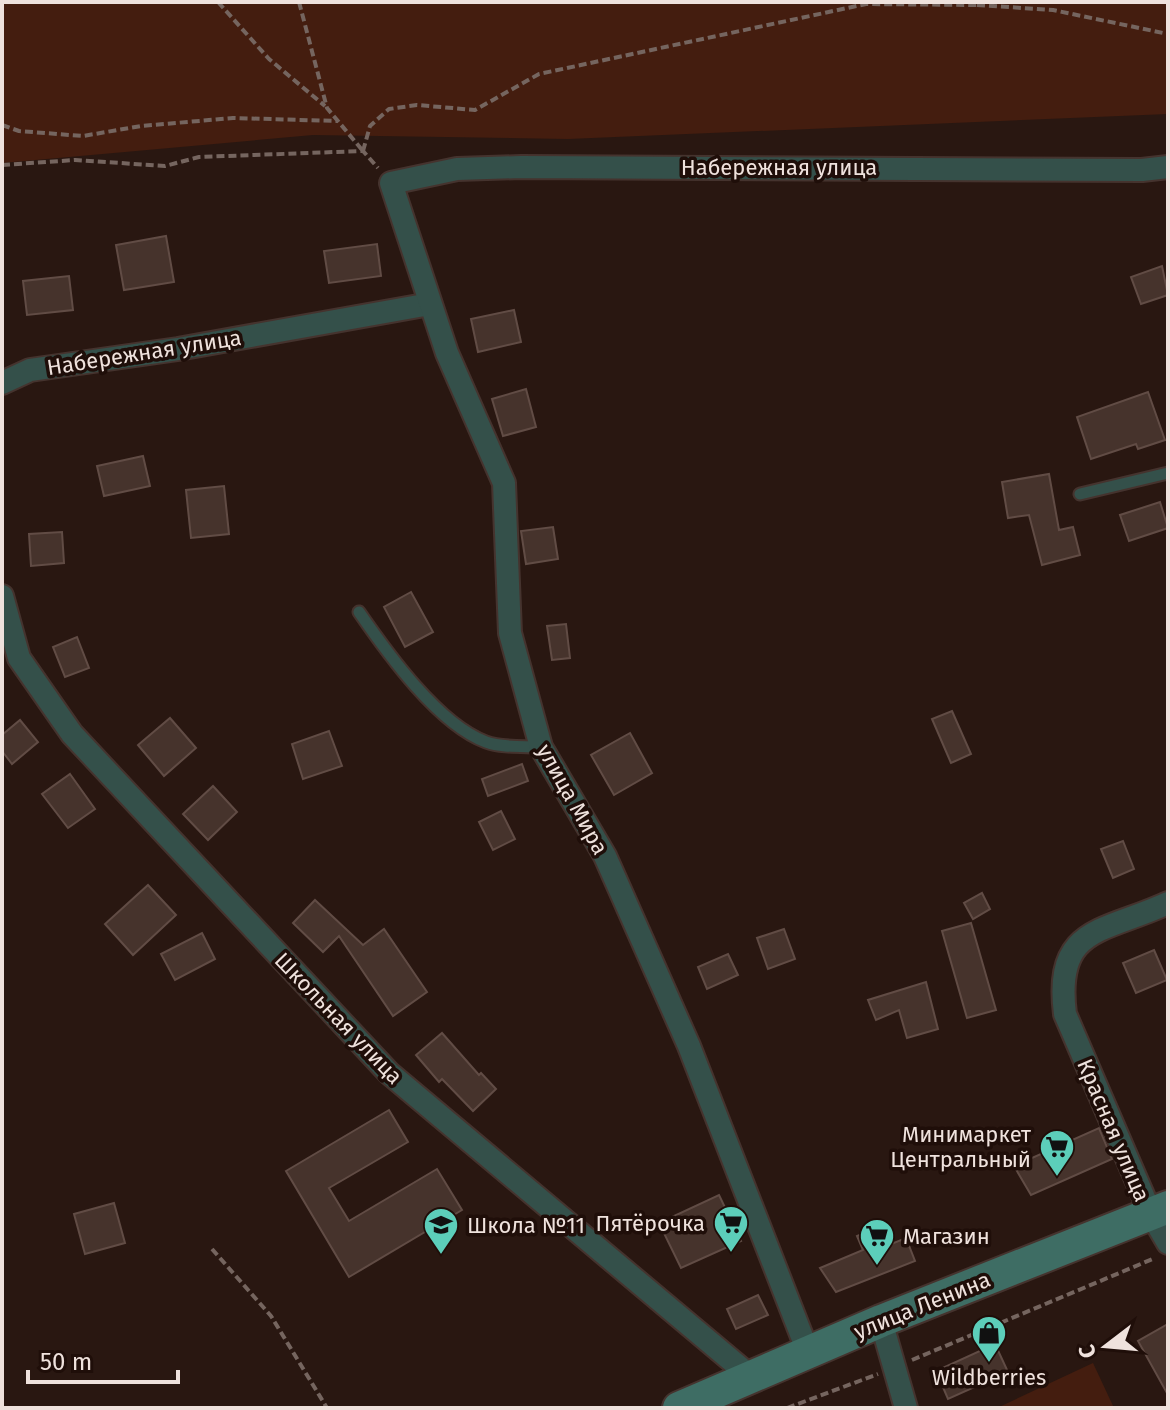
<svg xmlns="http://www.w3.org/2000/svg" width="1170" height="1410" font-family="'Fira Sans',sans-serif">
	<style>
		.green { fill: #441d0f }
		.building { fill: #46332c; stroke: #614c45; stroke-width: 2 }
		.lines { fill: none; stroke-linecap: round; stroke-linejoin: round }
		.lane-casing { stroke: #45332e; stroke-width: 15 }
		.street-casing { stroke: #45332e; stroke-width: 26 }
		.secondary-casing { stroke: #45332e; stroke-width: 36 }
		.path { stroke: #75655f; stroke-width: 4; stroke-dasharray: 8 4; stroke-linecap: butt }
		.lane { stroke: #34504a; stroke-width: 11 }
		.street { stroke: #34504a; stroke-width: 22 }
		.secondary { stroke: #3e6d64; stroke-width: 32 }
		.labels { text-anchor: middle; stroke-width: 7; stroke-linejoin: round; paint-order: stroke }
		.street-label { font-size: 22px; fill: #efe2dd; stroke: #1f0e09 }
		.poi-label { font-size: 22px; fill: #efe2dd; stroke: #1f0e09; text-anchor: end }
	</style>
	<rect width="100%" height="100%" fill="#291711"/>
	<g class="green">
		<path d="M2 2H1168V114L568 139 313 135 2 163Z"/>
		<path d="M1093 1363 1114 1408H997Z"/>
	</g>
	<g class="building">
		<path d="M166 236 174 282 124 290 116 245Z"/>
		<path d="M377 244 381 276 329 283 324 251Z"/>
		<path d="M1162 266 1168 295 1141 304 1131 277Z"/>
		<path d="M69 276 73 310 27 315 23 281Z"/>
		<path d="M514 310 521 342 478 352 471 319Z"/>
		<path d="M526 389 536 427 503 436 492 399Z"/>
		<path d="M1148 392 1165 440 1138 449 1136 444 1091 459 1077 417Z"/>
		<path d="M143 456 150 486 104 496 97 466Z"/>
		<path d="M1049 474 1059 530 1073 527 1080 555 1042 565 1029 515 1008 518 1002 482Z"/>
		<path d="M224 486 229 534 191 538 186 490Z"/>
		<path d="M1160 502 1168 528 1129 541 1120 515Z"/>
		<path d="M553 527 558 559 526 564 521 531Z"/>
		<path d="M62 532 64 563 31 566 29 534Z"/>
		<path d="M411 592 433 632 405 647 384 607Z"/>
		<path d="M566 624 570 658 552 660 547 626Z"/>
		<path d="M77 637 89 668 65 677 53 647Z"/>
		<path d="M952 711 971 754 951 763 932 719Z"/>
		<path d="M170 718 196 748 164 776 138 745Z"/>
		<path d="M20 720 38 742 12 764 2 751V735Z"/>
		<path d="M329 731 342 766 303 779 292 744Z"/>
		<path d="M630 733 652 773 614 795 591 755Z"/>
		<path d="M522 764 528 781 488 796 482 779Z"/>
		<path d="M70 774 95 809 68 828 42 794Z"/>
		<path d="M213 786 237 812 208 840 183 814Z"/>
		<path d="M501 811 515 839 493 850 479 822Z"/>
		<path d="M1123 841 1134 869 1113 878 1101 849Z"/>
		<path d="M148 885 176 915 133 955 105 924Z"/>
		<path d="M982 893 990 909 973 919 964 903Z"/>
		<path d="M315 900 363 945 384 929 427 992 393 1016 339 936 323 952 293 923Z"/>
		<path d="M971 923 996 1010 967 1018 942 931Z"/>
		<path d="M784 929 795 959 768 969 757 938Z"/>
		<path d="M202 933 215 959 175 980 161 954Z"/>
		<path d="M1154 950 1167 980 1136 993 1123 963Z"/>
		<path d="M728 954 738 975 707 989 698 967Z"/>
		<path d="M926 982 938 1029 907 1038 899 1010 876 1020 868 1000Z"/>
		<path d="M442 1033 479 1075 481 1073 496 1089 473 1111 442 1079 439 1082 416 1055Z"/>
		<path d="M389 1110 408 1142 329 1188 349 1221 437 1169 462 1210 349 1277 286 1171Z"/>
		<path d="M1099 1128 1112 1159 1031 1195 1014 1166Z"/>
		<path d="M719 1195 741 1241 681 1268 659 1223Z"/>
		<path d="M114 1203 125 1243 85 1254 74 1214Z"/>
		<path d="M876 1228 884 1247 906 1238 915 1261 836 1292 820 1268 863 1250 857 1236Z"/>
		<path d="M758 1295 768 1315 736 1329 727 1309Z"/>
		<path d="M1168 1324V1395L1138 1341Z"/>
		<path d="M995 1344 1008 1372 948 1399 936 1371Z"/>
	</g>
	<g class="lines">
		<defs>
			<g id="lane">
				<path d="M1080 494 1168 473"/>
				<path d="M359 612C388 654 438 724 486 742 502 748 524 746 541 747"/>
			</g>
			<g id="street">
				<path d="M2 383 30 370 178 349 430 304"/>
				<path d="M2 596 19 658 72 734 389 1073 750 1376"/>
				<path d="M1168 903C1103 933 1054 926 1065 1014L1151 1214 1168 1243"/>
				<path d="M881 1321 906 1408"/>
				<path d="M808 1352 689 1046 605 856 541 747 510 633 504 483 447 353 391 183 457 169 521 167 1142 170 1168 167"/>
			</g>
			<path id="secondary" d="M679 1408 881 1321 1168 1207"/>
		</defs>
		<use href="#lane" class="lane-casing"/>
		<use href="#street" class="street-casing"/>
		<use href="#secondary" class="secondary-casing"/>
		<g class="path">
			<path d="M218 2 269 59 325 106"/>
			<path d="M299 2 327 108 363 151"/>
			<path d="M977 5 1053 10 1168 34"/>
			<path d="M2 125 19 131 83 136 141 126 233 118 338 121"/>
			<path d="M363 151 370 126 389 109 417 105 475 110 539 74 866 4 977 5 981 2"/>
			<path d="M2 165 75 160 165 166 199 157 363 151 378 168"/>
			<path d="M212 1249 271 1316 327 1408"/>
			<path d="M912 1360 1155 1258"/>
			<path d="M787 1408 878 1374"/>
		</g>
		<use href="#lane" class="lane"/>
		<use href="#street" class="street"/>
		<use href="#secondary" class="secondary"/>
	</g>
	<defs>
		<symbol id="supermarket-pin" viewBox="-11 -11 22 30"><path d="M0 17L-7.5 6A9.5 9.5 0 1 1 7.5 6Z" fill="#5cceba" stroke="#1f0e09"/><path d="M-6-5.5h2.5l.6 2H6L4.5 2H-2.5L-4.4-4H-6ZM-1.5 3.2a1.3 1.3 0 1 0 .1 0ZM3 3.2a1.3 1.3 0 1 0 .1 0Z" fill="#111"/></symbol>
		<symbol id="school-pin" viewBox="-11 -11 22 30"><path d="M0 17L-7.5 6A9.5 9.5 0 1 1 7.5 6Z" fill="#5cceba" stroke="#1f0e09"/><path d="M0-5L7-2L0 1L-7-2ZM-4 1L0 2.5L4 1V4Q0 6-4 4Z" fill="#111"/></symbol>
		<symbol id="shop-pin" viewBox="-11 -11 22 30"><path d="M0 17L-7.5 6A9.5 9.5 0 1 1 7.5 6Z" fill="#5cceba" stroke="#1f0e09"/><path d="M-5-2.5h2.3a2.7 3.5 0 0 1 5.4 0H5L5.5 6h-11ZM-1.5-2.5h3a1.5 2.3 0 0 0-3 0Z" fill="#111"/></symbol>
	</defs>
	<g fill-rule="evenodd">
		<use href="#supermarket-pin" x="1037" y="1127" width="40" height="54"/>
		<use href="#supermarket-pin" x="711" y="1203" width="40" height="54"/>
		<use href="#school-pin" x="421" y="1205" width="40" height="54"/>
		<use href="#supermarket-pin" x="857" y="1216" width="40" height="54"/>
		<use href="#shop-pin" x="969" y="1313" width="40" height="54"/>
	</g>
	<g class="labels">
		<g class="street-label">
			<text x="779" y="175">Набережная улица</text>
			<text transform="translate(144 352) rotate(-9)" y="8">Набережная улица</text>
			<text transform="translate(573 799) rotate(61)" y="8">улица Мира</text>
			<text transform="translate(339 1018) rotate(46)" y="8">Школьная улица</text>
			<text transform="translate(1114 1130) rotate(67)" y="8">Красная улица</text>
			<text transform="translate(922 1305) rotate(-22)" y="8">улица Ленина</text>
		</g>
		<g class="poi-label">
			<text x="1031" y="1142">Минимаркет<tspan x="1031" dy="25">Центральный</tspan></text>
			<text x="705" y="1231">Пятёрочка</text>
			<text x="467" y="1233" text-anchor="start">Школа №11</text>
			<text x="903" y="1244" text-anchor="start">Магазин</text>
			<text x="989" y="1385" text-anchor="middle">Wildberries</text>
		</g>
	</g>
	<rect width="1170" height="1410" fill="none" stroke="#efe2dd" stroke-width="8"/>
	<g transform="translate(1106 1346) rotate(254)" stroke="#1f0e09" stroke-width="6" paint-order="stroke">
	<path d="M0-6L14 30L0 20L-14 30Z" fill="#efe2dd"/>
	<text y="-12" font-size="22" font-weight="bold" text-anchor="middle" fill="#efe2dd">С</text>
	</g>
	<path d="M28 1370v12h150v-12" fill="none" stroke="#efe2dd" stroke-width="4"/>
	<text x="40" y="1370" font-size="24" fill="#efe2dd" stroke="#1f0e09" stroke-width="6" paint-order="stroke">50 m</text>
</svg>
